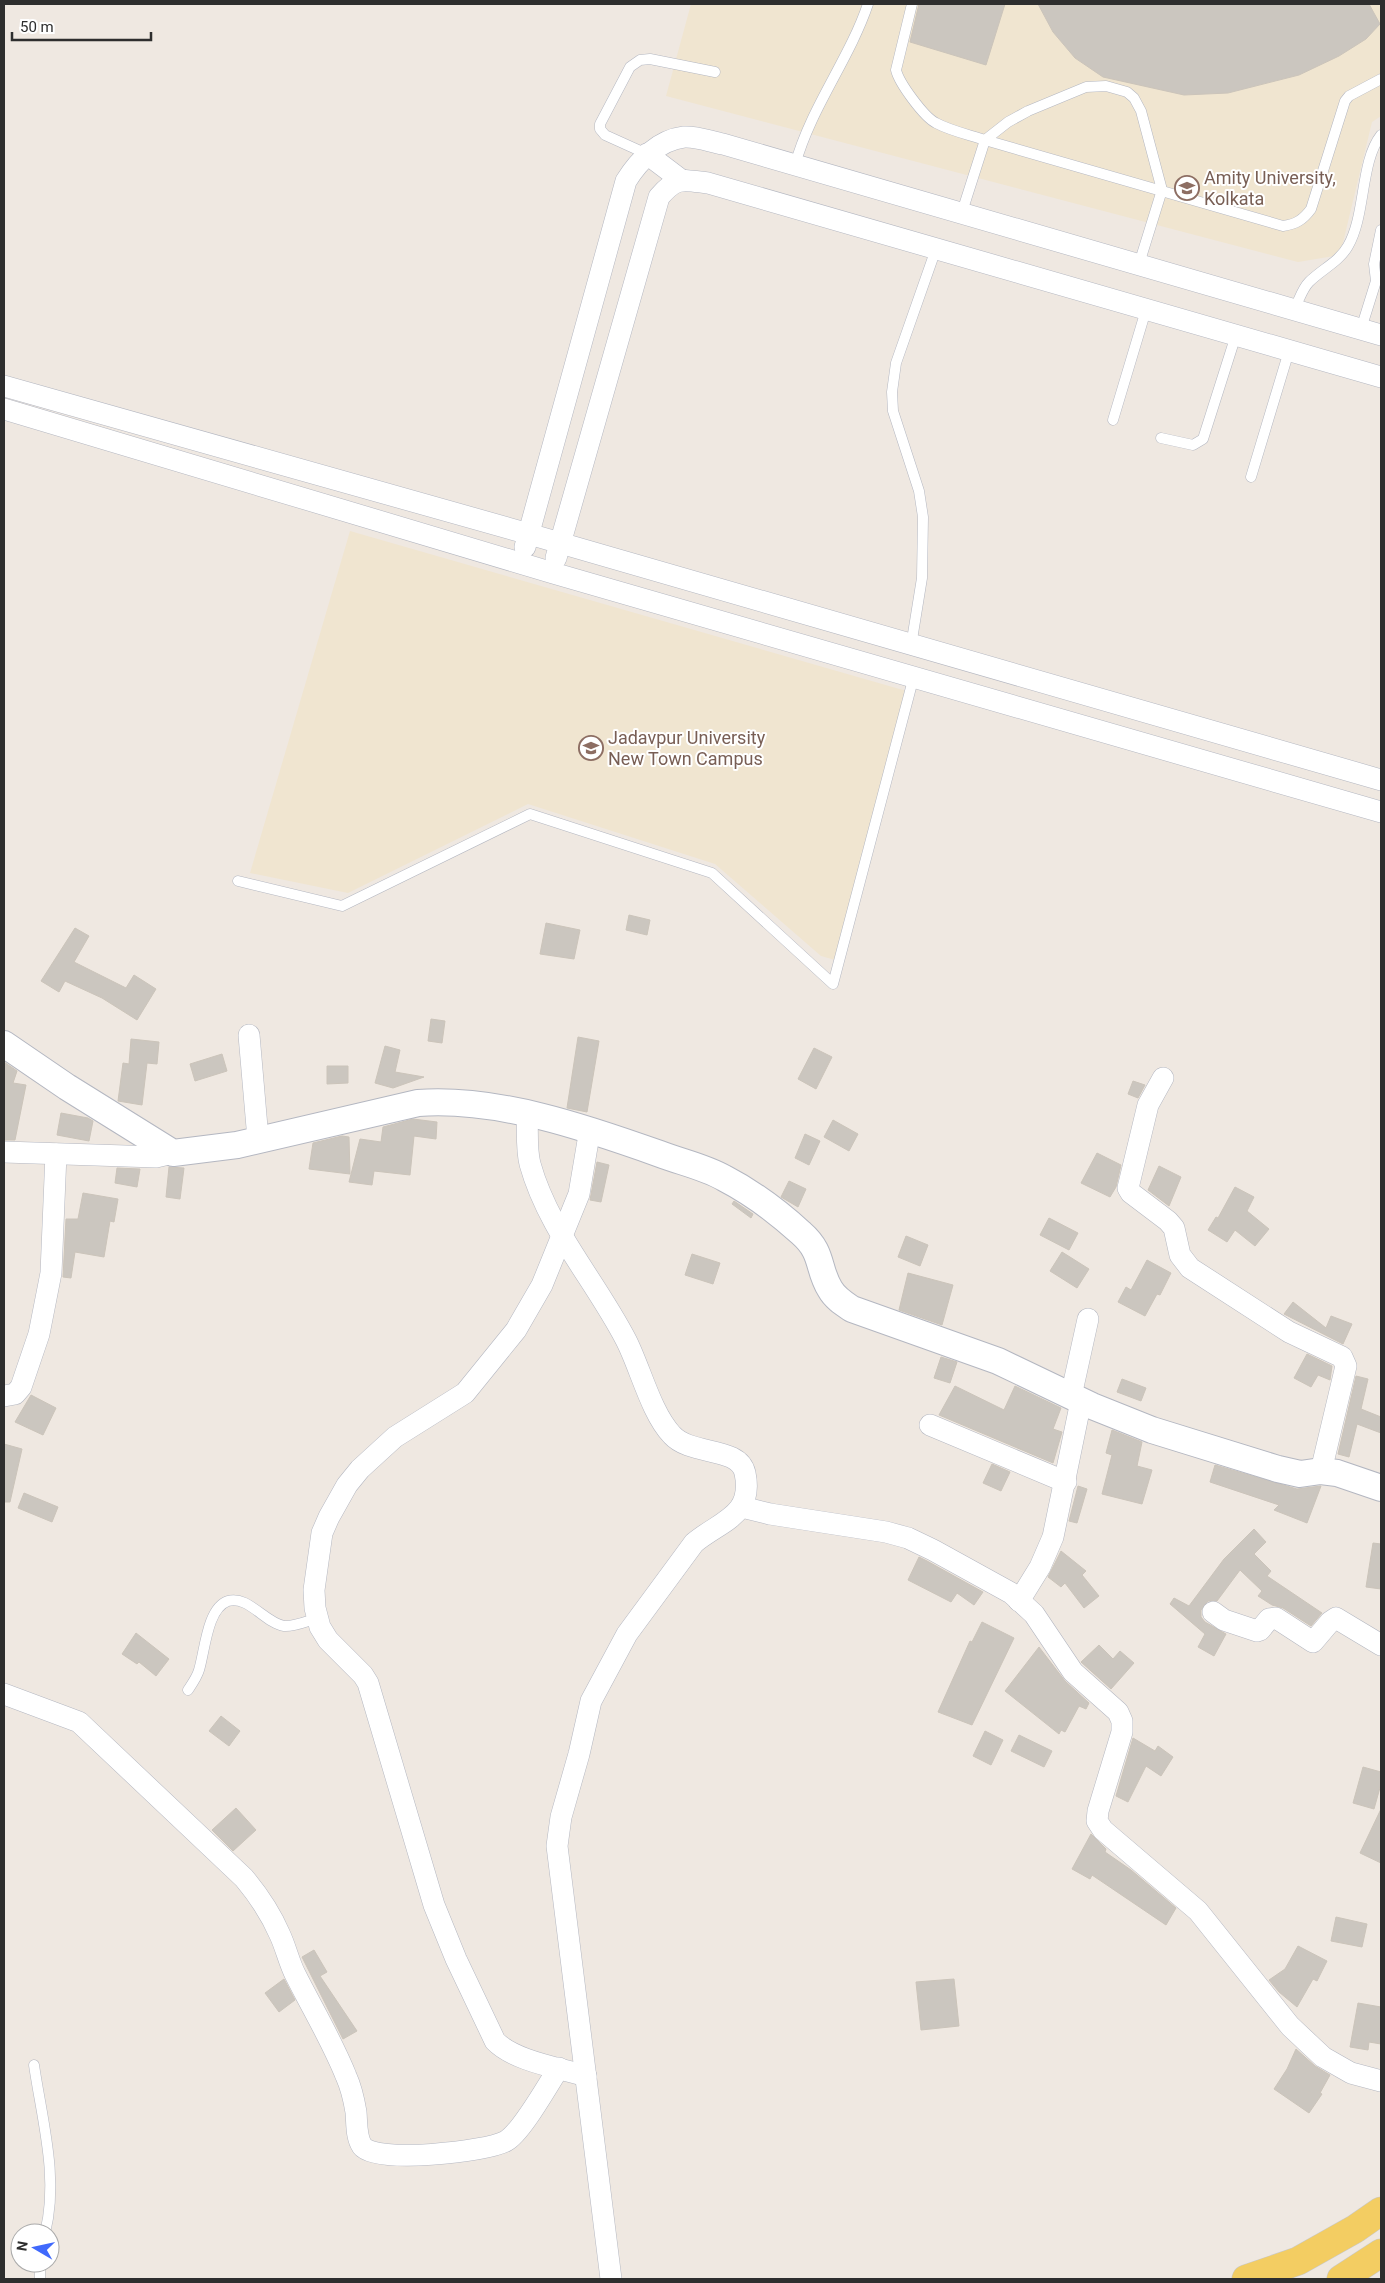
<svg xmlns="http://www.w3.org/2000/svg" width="1385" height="2283" font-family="Roboto,sans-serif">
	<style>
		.education { fill: #f0e5d0 }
		.building { fill: #cbc6bf; stroke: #cbc4ba }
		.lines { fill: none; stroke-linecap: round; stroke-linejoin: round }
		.service-casing { stroke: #b4b7c1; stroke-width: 11 }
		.minor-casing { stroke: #b4b7c1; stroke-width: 22 }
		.tertiary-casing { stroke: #b4b7c1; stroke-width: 28 }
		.primary-casing { stroke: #c9c9c9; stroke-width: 29 }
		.service { stroke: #fff; stroke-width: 10 }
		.minor { stroke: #fff; stroke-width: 21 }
		.tertiary { stroke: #fff; stroke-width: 26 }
		.primary { stroke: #f3cd62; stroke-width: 28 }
		.labels { text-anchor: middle; stroke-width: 4; stroke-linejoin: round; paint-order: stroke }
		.education-label { font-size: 18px; fill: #785e54; stroke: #fff; text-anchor: start }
	</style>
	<rect width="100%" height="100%" fill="#efe8e1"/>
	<g class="education">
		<path d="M691 4H1381V116L1372 122 1340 255 1298 262 666 96Z"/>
		<path d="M350 531 910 692 835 960 821 956 715 864 528 804 348 893 250 873Z"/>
	</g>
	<g class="building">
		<path d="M919 4H1005L986 65 910 42Z"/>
		<path d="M1038 4H1369L1380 24 1366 39 1339 56 1299 75 1228 93 1184 95 1103 77 1075 58 1053 32Z"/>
		<path d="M629 915 650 920 647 935 626 930Z"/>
		<path d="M546 923 580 930 574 959 540 954Z"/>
		<path d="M75 928 89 936 74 962 126 988 134 975 156 989 137 1020 102 998 65 981 59 992 41 981Z"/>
		<path d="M431 1019 445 1021 442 1043 428 1041Z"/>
		<path d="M578 1037 599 1041 587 1112 567 1108Z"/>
		<path d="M131 1039 159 1042 157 1064 147 1063 142 1105 118 1101 123 1063 129 1064Z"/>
		<path d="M385 1046 400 1050 395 1072 424 1077 393 1088 375 1083Z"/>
		<path d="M814 1048 832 1057 816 1089 798 1079Z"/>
		<path d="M222 1054 227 1071 195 1081 190 1064Z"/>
		<path d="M4 1062 17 1071 13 1083 26 1085 15 1140H4Z"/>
		<path d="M327 1066H348V1083L327 1084Z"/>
		<path d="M1133 1081 1145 1085 1138 1098 1128 1094Z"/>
		<path d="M61 1113 88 1118 93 1121 89 1141 57 1135Z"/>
		<path d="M413 1119 437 1122 436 1139 414 1136 410 1175 374 1171 372 1185 349 1182 360 1139 381 1142 383 1127Z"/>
		<path d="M833 1120 858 1134 849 1151 824 1137Z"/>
		<path d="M805 1134 820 1141 809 1165 795 1158Z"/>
		<path d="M342 1136 349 1137 350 1174 309 1169 313 1143Z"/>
		<path d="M1097 1153 1121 1165 1116 1187 1110 1197 1081 1183Z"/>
		<path d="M597 1162 609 1165 601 1202 590 1200Z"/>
		<path d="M1159 1166 1181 1177 1169 1206 1148 1190Z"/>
		<path d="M169 1167 184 1168 180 1199 166 1197Z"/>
		<path d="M117 1168 140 1169 137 1187 115 1183Z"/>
		<path d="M789 1181 806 1189 798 1207 781 1197Z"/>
		<path d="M1235 1187 1254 1197 1247 1211 1269 1229 1255 1246 1235 1230 1227 1242 1208 1230 1216 1217 1218 1218Z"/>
		<path d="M83 1193 118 1199 114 1222 110 1221 104 1257 75 1252 71 1278 63 1277 66 1219H78Z"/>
		<path d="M734 1201 753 1214 751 1218 732 1204Z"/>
		<path d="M1049 1218 1078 1233 1069 1250 1040 1235Z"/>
		<path d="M906 1236 928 1245 920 1266 898 1257Z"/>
		<path d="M1062 1252 1089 1269 1077 1288 1050 1271Z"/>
		<path d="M692 1254 720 1263 713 1284 685 1275Z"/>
		<path d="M1147 1260 1171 1273 1160 1295 1157 1294 1145 1316 1118 1302 1126 1287 1131 1290Z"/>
		<path d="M908 1273 953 1285 942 1325 899 1310Z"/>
		<path d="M1293 1302 1326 1328 1331 1316 1352 1324 1343 1344 1284 1314Z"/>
		<path d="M1307 1354 1332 1366 1330 1380 1318 1375 1311 1387 1294 1378Z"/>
		<path d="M941 1357 957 1362 950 1383 934 1378Z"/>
		<path d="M1356 1376 1368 1379 1361 1409 1381 1417V1433L1357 1424 1349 1457 1338 1454Z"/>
		<path d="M1122 1379 1146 1388 1141 1401 1117 1392Z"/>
		<path d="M955 1386 1004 1410 1015 1386 1061 1408 1053 1429 1062 1432 1053 1463 939 1415Z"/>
		<path d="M31 1395 56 1408 43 1435 15 1422Z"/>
		<path d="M1112 1430 1142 1442 1137 1466 1152 1470 1142 1504 1102 1494 1112 1455 1106 1453Z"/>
		<path d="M4 1444 22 1449 10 1502H4Z"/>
		<path d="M992 1464 1010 1472 1001 1491 983 1483Z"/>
		<path d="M1215 1465 1297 1489 1321 1486 1307 1523 1274 1510 1279 1505 1210 1482Z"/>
		<path d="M1078 1486 1087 1489 1077 1523 1069 1521Z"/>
		<path d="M24 1493 58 1507 52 1522 18 1508Z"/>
		<path d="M1254 1529 1266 1542 1254 1554 1271 1571 1267 1576 1322 1613 1311 1626 1283 1608 1272 1605 1258 1596 1262 1591 1240 1570 1217 1601H1208L1201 1610V1617L1205 1622 1226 1634 1214 1656 1198 1647 1205 1634 1170 1604 1174 1598 1189 1606 1224 1559Z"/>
		<path d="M1373 1543 1381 1544V1589L1366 1587Z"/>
		<path d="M1061 1551 1086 1571 1082 1575 1099 1596 1084 1608 1065 1583 1061 1587 1048 1577Z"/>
		<path d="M919 1557 927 1561 983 1592 974 1605 957 1593 951 1602 908 1580Z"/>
		<path d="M982 1622 1014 1638 972 1725 938 1712 970 1641 972 1642Z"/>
		<path d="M136 1633 169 1659 156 1676 139 1662 137 1664 122 1654Z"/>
		<path d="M1099 1645 1113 1659 1120 1651 1134 1663 1111 1689 1081 1662Z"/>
		<path d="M1039 1647 1065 1681 1089 1703 1086 1709 1079 1706 1065 1732 1061 1730 1059 1734 1005 1691Z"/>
		<path d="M221 1716 240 1731 229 1746 209 1731Z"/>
		<path d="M985 1731 1003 1740 991 1765 973 1756Z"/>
		<path d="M1019 1735 1052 1751 1044 1767 1011 1751Z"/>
		<path d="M1133 1738 1155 1751 1158 1746 1173 1757 1161 1776 1146 1766 1128 1802 1116 1796Z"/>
		<path d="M1363 1767 1381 1772V1784L1374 1809 1353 1803Z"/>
		<path d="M236 1808 256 1830 233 1851 212 1830Z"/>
		<path d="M1381 1809V1863L1360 1853Z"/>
		<path d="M1091 1834 1106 1849 1105 1852 1131 1870 1176 1908 1166 1925 1092 1875 1090 1879 1072 1869Z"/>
		<path d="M1336 1917 1367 1924 1362 1947 1331 1941Z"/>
		<path d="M1298 1946 1327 1961 1317 1981 1313 1979 1297 2007 1279 1992 1269 1980 1285 1969Z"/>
		<path d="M314 1950 327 1972 320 1976 357 2031 343 2039 302 1957Z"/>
		<path d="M284 1979 295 2000 279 2012 265 1993Z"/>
		<path d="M954 1979 959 2026 921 2030 916 1982Z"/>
		<path d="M1358 2003 1381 2007V2044L1369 2042 1368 2050 1350 2047Z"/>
		<path d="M1296 2049 1315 2066 1330 2075 1320 2093 1322 2094 1309 2113 1274 2089 1287 2069Z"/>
	</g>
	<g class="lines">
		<defs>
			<g id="service">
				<path d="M912 4 896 70C899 83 924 117 936 123 951 131 970 135 985 140L1283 226C1296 224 1303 220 1311 209L1345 101 1349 96 1381 79"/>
				<path d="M647 154 605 135 600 129V124L630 67 640 60 650 59 715 72"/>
				<path d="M795 165C811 107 849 60 868 4"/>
				<path d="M962 212 985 140 1008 122 1028 111 1086 87 1106 86 1127 92 1134 98 1141 111 1162 190 1139 264"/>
				<path d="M1294 309C1299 301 1302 289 1309 282 1322 269 1339 262 1348 246 1366 215 1360 162 1381 135"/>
				<path d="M1361 329 1376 281 1374 264 1381 230"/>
				<path d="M1113 420 1146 310"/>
				<path d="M1161 438 1193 445 1203 439 1236 335"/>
				<path d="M1251 477 1289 351"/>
				<path d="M911 646 922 578 923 517 919 491 893 411 892 392 896 363 936 249"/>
				<path d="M238 881 342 906 530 814 712 873 833 984 914 676"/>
				<path d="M188 1690C192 1684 197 1677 199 1670 205 1651 207 1608 228 1601 248 1595 265 1623 284 1626 294 1627 307 1621 318 1618"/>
				<path d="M34 2065C42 2120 59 2178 45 2233"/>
				<path d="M40 2263V2279"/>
			</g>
			<g id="minor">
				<path d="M647 154 680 179"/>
				<path d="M4 386 529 534 1381 780"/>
				<path d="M4 409 553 573 1381 812"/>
				<path d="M525 547 626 181C639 160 659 140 684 137 697 136 711 142 723 144L1381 335"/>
				<path d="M556 558 659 197C677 176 683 180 708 183L1381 377"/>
				<path d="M249 1035 258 1139"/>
				<path d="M1163 1078 1148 1105 1128 1188 1131 1193 1168 1221 1174 1228 1180 1255 1190 1268 1289 1332 1342 1357 1346 1366 1321 1471"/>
				<path d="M527 1115C528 1130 526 1149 530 1164 548 1229 595 1280 626 1340 640 1367 651 1413 672 1435 691 1456 739 1446 745 1473 754 1516 720 1521 694 1543L627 1634 591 1701 579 1754 561 1817 557 1846 611 2279"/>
				<path d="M4 1152 156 1157 173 1153"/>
				<path d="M4 1396 15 1394 21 1387 39 1334 51 1273 56 1154"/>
				<path d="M1071 1396 1088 1319"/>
				<path d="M930 1425 1066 1482"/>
				<path d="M742 1507 770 1514 886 1532 908 1538 933 1550 1011 1593 1034 1614 1073 1672 1118 1712 1122 1721V1732L1098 1811 1097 1821 1103 1830 1198 1911 1290 2026 1323 2057 1351 2073 1381 2081"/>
				<path d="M1019 1601 1040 1567 1053 1537 1081 1401"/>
				<path d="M1213 1612 1224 1620 1257 1631 1260 1630 1269 1619 1276 1618 1313 1642 1330 1622 1336 1618 1381 1645"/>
				<path d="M4 1694 79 1722 244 1878C259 1896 271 1914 280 1935 286 1948 289 1962 295 1974 312 2008 332 2041 346 2076 351 2087 354 2100 356 2112 357 2123 356 2137 362 2146 375 2164 487 2152 506 2141 522 2132 548 2084 559 2068"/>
				<path d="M586 2076C560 2068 514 2061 495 2041L456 1959 434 1905 368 1683 363 1675 328 1640 320 1627 315 1608 314 1590 322 1533 329 1517 347 1485 360 1469 395 1437 465 1393 516 1330 542 1285 579 1194 590 1129"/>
			</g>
			<path id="tertiary" d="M4 1044 67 1087 173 1153 237 1145 418 1103C497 1097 587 1128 660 1154 681 1162 705 1167 724 1178 751 1192 778 1212 801 1233 824 1253 817 1268 830 1289 835 1298 843 1303 852 1309L998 1361 1092 1406 1152 1430 1278 1469 1300 1474 1321 1471 1337 1473 1381 1488"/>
			<g id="primary">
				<path d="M1246 2279 1298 2261 1355 2229 1381 2211"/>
				<path d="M1341 2279 1381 2253"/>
			</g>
		</defs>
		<use href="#service" class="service-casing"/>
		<use href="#minor" class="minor-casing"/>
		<use href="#tertiary" class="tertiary-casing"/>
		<use href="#primary" class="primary-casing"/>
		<use href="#service" class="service"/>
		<use href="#minor" class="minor"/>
		<use href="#tertiary" class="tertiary"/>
		<use href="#primary" class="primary"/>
	</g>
	<defs>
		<symbol id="university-ring" viewBox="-11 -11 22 22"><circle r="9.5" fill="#fff" stroke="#8d6e63" stroke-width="1.5"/><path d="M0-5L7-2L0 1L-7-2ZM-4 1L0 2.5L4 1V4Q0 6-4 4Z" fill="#8d6e63"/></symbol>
	</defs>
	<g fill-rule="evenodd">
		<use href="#university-ring" x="1173" y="174" width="28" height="28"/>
		<use href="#university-ring" x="577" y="734" width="28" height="28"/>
	</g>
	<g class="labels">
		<g class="education-label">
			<text x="1204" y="184">Amity University,<tspan x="1204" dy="21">Kolkata</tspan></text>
			<text x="608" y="744">Jadavpur University<tspan x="608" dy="21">New Town Campus</tspan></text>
		</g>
	</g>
	<rect width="1385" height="2283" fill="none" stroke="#2e2e2e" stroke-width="10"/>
	<g transform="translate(35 2248) rotate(279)"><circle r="24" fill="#ffffff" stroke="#ababab"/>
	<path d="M0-4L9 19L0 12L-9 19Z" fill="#4069fc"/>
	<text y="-8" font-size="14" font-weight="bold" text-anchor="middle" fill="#2e2e2e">N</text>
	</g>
	<path d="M12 32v8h139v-8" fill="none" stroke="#2e2e2e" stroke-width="2.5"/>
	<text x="20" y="32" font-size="15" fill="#2e2e2e" stroke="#ffffff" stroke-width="4" paint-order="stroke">50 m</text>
</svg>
